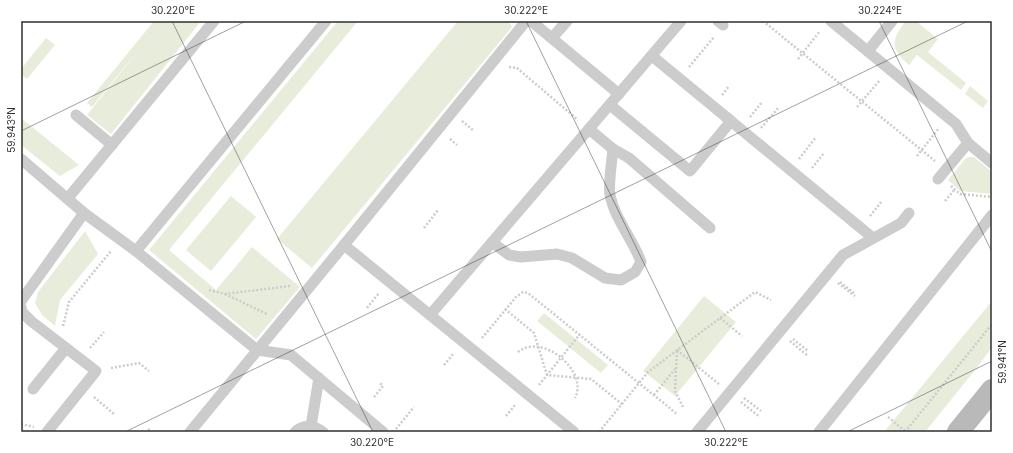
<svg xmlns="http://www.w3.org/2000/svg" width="1013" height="453" font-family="Inter,sans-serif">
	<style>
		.green { fill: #e8eddb }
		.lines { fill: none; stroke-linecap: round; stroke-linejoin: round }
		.path { stroke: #ccc; stroke-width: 2.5; stroke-dasharray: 2 2; stroke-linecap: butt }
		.service { stroke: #ccc; stroke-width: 11 }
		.secondary { stroke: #b9b9b9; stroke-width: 22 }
		.ticks { fill: none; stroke: #2f2f2f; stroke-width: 1; stroke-opacity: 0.45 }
		.neatline { fill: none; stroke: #2f2f2f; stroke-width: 1.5 }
		.ticks-label { font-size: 10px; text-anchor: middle; fill: #2f2f2f }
	</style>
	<rect width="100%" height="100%" fill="#fff"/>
	<g class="green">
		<path d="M154 21H201L111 134 87 115 142 46 92 107 87 103Z"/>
		<path d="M338 21H358L169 250 216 290 252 247 300 287 256 339 149 250Z"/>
		<path d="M458 21H509L512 27 312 268 277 239Z"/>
		<path d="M906 21H916L938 39 928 52 966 83 961 90 917 55 909 65C890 49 891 39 906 21Z"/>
		<path d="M46 38 55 45 27 79 21 74V69Z"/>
		<path d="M970 86 988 101 983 108 965 94Z"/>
		<path d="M21 118 79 165 60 176 21 145Z"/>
		<path d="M970 157H974L992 172V194L960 191 948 180 966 158Z"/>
		<path d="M231 196 256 217 211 271 186 250Z"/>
		<path d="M85 231 98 254 60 300 55 326 42 315 35 303 38 292Z"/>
		<path d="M704 296 736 322 675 396 643 371Z"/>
		<path d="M992 301V347L979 365 925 432H884Z"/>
		<path d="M544 313 608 365 601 373 537 321Z"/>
	</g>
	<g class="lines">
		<g class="path">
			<path d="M763 21 935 161"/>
			<path d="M798 59 820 31"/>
			<path d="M509 67 517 68 578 120"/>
			<path d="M689 67 714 37"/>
			<path d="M722 95 729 86"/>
			<path d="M857 107 880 80"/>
			<path d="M750 117 762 102"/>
			<path d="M462 121 474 131"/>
			<path d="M761 128 779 107"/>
			<path d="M450 139 457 145"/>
			<path d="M917 156 939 128"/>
			<path d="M799 159 816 137"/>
			<path d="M812 168 824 153"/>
			<path d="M951 186 960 194 992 197"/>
			<path d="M945 201 955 189"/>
			<path d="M870 216 882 201"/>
			<path d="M424 228 438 210"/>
			<path d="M840 282 854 293"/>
			<path d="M838 283 855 296"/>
			<path d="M209 290 225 294 290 286"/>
			<path d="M225 294 267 314"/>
			<path d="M367 308 379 293"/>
			<path d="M505 309 534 333 547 375 591 379 622 404"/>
			<path d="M720 318 742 336"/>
			<path d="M63 326 69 302 111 251"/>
			<path d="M482 338 516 297 523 292 528 293 677 414"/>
			<path d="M793 339 808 351"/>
			<path d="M790 341 808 356"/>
			<path d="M90 348 104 332"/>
			<path d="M677 350 719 384"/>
			<path d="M677 351 675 391 683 407"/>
			<path d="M518 352C542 332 589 371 575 398"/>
			<path d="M444 365 454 353"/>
			<path d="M111 368 139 363 149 371"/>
			<path d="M539 385 580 334"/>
			<path d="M654 395 675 369"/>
			<path d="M94 397 114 414"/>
			<path d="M374 397 383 386 380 383"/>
			<path d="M744 398 761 411"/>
			<path d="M741 402 760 417"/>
			<path d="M506 416 516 404"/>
			<path d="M888 417 906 432"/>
			<path d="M21 424 34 427"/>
			<path d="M148 429 152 432"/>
			<path d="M396 429 414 407"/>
			<path d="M599 432 648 372 755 292 771 300"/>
			<path d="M905 432 992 324"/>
		</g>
		<g class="service">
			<path d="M531 21 619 94"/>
			<path d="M718 21 723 25"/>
			<path d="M831 21 956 124 968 143 992 163"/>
			<path d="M552 38 567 21"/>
			<path d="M868 51 892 21"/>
			<path d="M610 105 690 171 731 121 652 56"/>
			<path d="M76 115 112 145"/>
			<path d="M726 117 873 238"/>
			<path d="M589 129 613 149 629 158 710 228"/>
			<path d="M21 159 84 213 136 251 257 350 291 355 383 432"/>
			<path d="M938 179 968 143"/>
			<path d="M68 198 214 21"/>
			<path d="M492 242 509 255 521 257 557 254 572 258 605 278 621 280 635 272 641 262C633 239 615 220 610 195 608 186 612 160 613 149"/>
			<path d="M344 245 526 21"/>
			<path d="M136 251 326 21"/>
			<path d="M21 301 84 213"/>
			<path d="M21 307 22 312 31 321 96 371 47 432"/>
			<path d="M430 315 681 21"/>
			<path d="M33 389 66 348"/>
			<path d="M311 426 319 378"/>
			<path d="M190 432 344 245 574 432"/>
			<path d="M295 432C304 424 314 425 323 432"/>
			<path d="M697 432 843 255 901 223 909 213"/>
			<path d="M819 432 992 215"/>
		</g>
		<path class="secondary" d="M958 432 992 390"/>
	</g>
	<path class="ticks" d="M172 21 373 432M526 21 726 432M879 21 992 252M21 131 246 21M125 432 968 21M847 432 992 361"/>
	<rect width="1013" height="453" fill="none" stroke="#ffffff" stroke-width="44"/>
	<rect x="22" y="22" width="969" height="409" class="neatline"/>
	<g class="ticks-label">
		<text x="173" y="14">30.220°E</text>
		<text x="526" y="14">30.222°E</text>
		<text x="880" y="14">30.224°E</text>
		<text transform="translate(11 130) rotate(-90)" y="4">59.943°N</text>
		<text transform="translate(1002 362) rotate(-90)" y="4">59.941°N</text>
		<text x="372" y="446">30.220°E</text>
		<text x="726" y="446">30.222°E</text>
	</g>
</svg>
